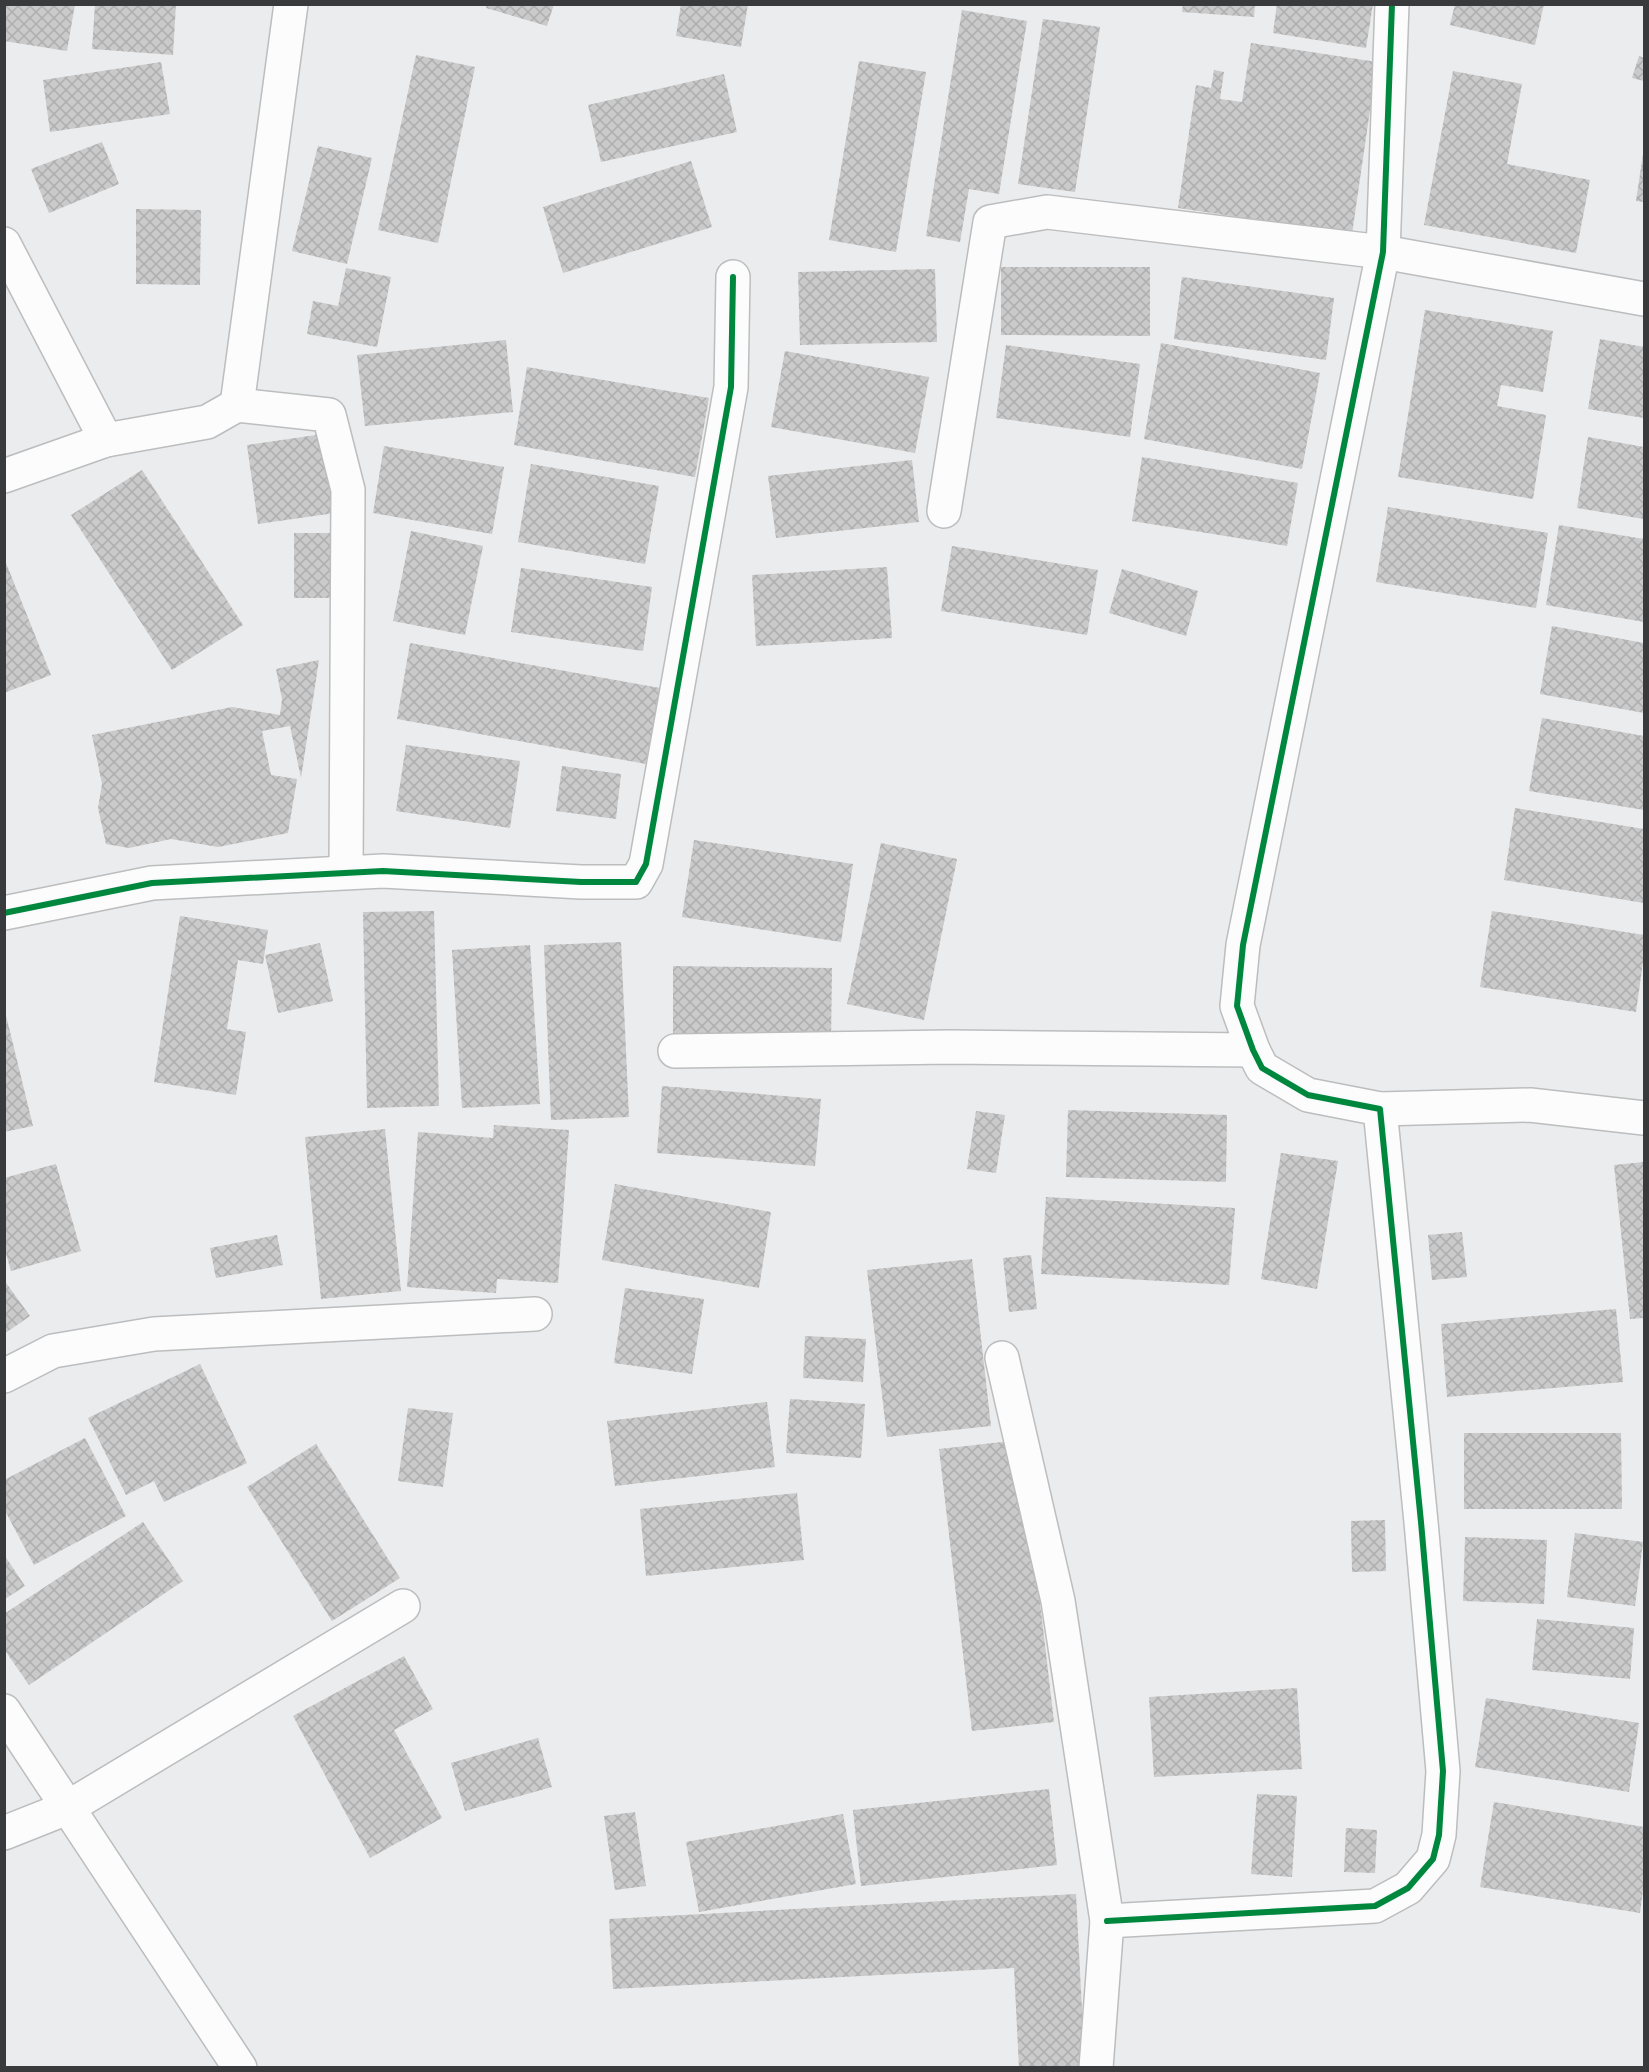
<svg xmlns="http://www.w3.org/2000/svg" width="1649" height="2072" font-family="Cabin,sans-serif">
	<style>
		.building { fill: url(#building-cross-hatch) }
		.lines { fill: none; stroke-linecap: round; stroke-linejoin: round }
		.minor-casing { stroke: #bcbdbe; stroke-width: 36 }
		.minor { stroke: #fcfcfc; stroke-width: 33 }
		.cycleway-casing { stroke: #f8fafc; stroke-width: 10 }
		.cycleway { stroke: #00873e; stroke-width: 6 }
	</style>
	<defs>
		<pattern id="building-cross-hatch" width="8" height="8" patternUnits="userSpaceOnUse" patternTransform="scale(1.5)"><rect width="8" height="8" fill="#cbcaca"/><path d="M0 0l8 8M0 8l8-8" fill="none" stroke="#afaeae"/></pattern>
	</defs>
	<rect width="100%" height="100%" fill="#ebeced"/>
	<g class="building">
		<path d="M4 4H75L67 51 4 41Z"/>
		<path d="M95 4H176L173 55 92 49Z"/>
		<path d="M487 4H554L547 26 486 8Z"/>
		<path d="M681 4H748L741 47 676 36Z"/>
		<path d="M1183 4H1255L1254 17 1182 12Z"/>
		<path d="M1277 4H1373L1366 48 1273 33Z"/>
		<path d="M1455 4H1544L1535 45 1450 25Z"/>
		<path d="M962 10 1027 21 999 194 969 189 960 242 926 236Z"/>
		<path d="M1043 19 1100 27 1075 192 1018 184Z"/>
		<path d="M1251 43 1377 62 1352 234 1178 208 1196 85 1211 88 1214 70 1224 72 1220 99 1242 102Z"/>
		<path d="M416 55 475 67 438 243 378 230Z"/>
		<path d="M1639 56 1644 58V81L1632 78Z"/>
		<path d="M859 61 926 72 896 252 829 240Z"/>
		<path d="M161 62 170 114 50 132 43 80Z"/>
		<path d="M1453 71 1522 84 1507 164 1590 180 1576 253 1424 225Z"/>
		<path d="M724 74 737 132 601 162 588 105Z"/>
		<path d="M102 142 119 184 49 213 31 169Z"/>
		<path d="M318 146 372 158 347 264 292 251Z"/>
		<path d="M1643 154 1644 155V202L1636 201Z"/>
		<path d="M691 161 712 227 563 273 543 207Z"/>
		<path d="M136 209 201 210 200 285 136 284Z"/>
		<path d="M1001 267H1150V336L1001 335Z"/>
		<path d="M346 268 391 277 377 347 307 334 313 301 338 306Z"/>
		<path d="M935 269 937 342 800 345 798 272Z"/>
		<path d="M1182 277 1334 298 1326 360 1174 339Z"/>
		<path d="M1425 310 1553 331 1543 392 1501 385 1497 406 1546 415 1533 499 1398 477Z"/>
		<path d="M1600 339 1644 347V418L1588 409Z"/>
		<path d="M506 340 513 412 365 426 357 355Z"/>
		<path d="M1161 343 1320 373 1302 469 1144 439Z"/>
		<path d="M1006 345 1140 364 1130 437 996 418Z"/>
		<path d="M785 351 929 377 915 453 771 427Z"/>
		<path d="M527 367 709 398 695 477 514 445Z"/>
		<path d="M323 434 335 513 258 524 247 445Z"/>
		<path d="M1588 437 1644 447V519L1577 508Z"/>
		<path d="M384 446 504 467 492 534 373 513Z"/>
		<path d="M1142 457 1298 483 1287 546 1132 521Z"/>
		<path d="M912 460 919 522 776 538 768 476Z"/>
		<path d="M531 464 659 486 645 564 518 542Z"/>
		<path d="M142 470 243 625 172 670 71 515Z"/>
		<path d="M1388 507 1548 533 1536 608 1376 582Z"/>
		<path d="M1559 525 1644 539V622L1546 605Z"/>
		<path d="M411 531 483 546 465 635 393 621Z"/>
		<rect x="294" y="533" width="42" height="65"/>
		<path d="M952 546 1098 570 1087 635 941 611Z"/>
		<path d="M4 558 51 675 4 693Z"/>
		<path d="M887 567 892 638 756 646 752 575Z"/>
		<path d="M521 568 652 587 643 651 511 632Z"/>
		<path d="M1122 569 1198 591 1186 636 1109 613Z"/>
		<path d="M1552 626 1644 643V713L1540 694Z"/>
		<path d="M410 643 660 688 646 764 397 719Z"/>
		<path d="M319 660 301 778 290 726 262 731 271 775 297 779 288 833 218 847 171 839 129 848 106 844 98 808 102 784 92 735 232 707 280 715 282 699 276 669Z"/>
		<path d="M1542 718 1644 736V810L1529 791Z"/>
		<path d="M406 745 520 761 510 828 396 811Z"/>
		<path d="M562 766 621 774 616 819 556 811Z"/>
		<path d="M1515 808 1644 829V903L1504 880Z"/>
		<path d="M694 840 853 864 841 942 682 917Z"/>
		<path d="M881 843 957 859 924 1020 847 1004Z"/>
		<path d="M434 911 439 1106 367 1108 363 912Z"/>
		<path d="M1492 911 1644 935V955L1636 1012 1480 987Z"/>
		<path d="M180 916 268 930 263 964 238 960 227 1029 246 1032 236 1095 154 1082Z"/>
		<path d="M621 942 629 1117 551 1120 544 945Z"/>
		<path d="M320 943 333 1001 278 1013 265 955Z"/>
		<path d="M530 945 540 1104 462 1108 452 950Z"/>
		<path d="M673 966 832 968 831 1042 673 1039Z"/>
		<path d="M4 1007 33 1126 4 1132Z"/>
		<path d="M662 1086 821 1099 815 1166 657 1153Z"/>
		<path d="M1068 1110 1227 1115 1226 1182 1066 1177Z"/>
		<path d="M976 1111 1005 1115 996 1173 967 1169Z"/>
		<path d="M494 1125 569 1130 558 1283 497 1279 496 1293 407 1287 418 1132 493 1138Z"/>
		<path d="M385 1129 401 1291 321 1299 305 1137Z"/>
		<path d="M1281 1153 1338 1161 1317 1289 1261 1279Z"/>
		<path d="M1644 1162V1318L1630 1319 1614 1165Z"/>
		<path d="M56 1164 81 1251 11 1271 4 1247V1178Z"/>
		<path d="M615 1184 771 1212 759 1288 602 1260Z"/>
		<path d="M1046 1197 1235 1208 1229 1285 1041 1274Z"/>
		<path d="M1462 1232 1467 1277 1432 1280 1428 1235Z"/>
		<path d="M277 1235 283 1265 216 1278 210 1248Z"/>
		<path d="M1031 1255 1037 1309 1009 1312 1003 1258Z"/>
		<path d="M972 1259 991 1426 887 1437 867 1270Z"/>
		<path d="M4 1280 30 1316 4 1334Z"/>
		<path d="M625 1288 704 1299 692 1374 614 1363Z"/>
		<path d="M1616 1309 1623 1382 1447 1397 1441 1324Z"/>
		<path d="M805 1336 866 1339 863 1382 803 1378Z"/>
		<path d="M200 1364 247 1463 164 1502 154 1481 126 1495 88 1418Z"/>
		<path d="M790 1399 865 1404 861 1458 786 1453Z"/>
		<path d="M767 1402 775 1467 615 1486 607 1421Z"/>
		<path d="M408 1408 453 1413 443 1487 398 1481Z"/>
		<path d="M1464 1433H1621L1622 1509H1464Z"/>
		<path d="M85 1438 126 1516 34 1565 4 1509V1480Z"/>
		<path d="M1021 1440 1054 1722 972 1731 939 1449Z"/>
		<path d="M316 1444 400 1578 332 1621 247 1487Z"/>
		<path d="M797 1493 804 1560 646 1576 640 1509Z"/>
		<path d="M1385 1520 1386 1571 1352 1572 1351 1521Z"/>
		<path d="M143 1522 183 1581 29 1685 4 1649V1614Z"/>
		<path d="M1575 1533 1643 1542 1635 1606 1567 1597Z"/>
		<path d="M1465 1537 1547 1540 1544 1604 1463 1601Z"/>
		<path d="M5 1556 25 1586 5 1599Z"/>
		<path d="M1537 1619 1634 1628 1630 1679 1532 1670Z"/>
		<path d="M404 1656 433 1709 394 1730 442 1818 370 1858 293 1716Z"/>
		<path d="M1297 1688 1302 1769 1154 1777 1149 1697Z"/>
		<path d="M1486 1698 1639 1723 1629 1792 1475 1767Z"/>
		<path d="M538 1738 552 1787 465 1811 451 1763Z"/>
		<path d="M1049 1789 1057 1865 861 1886 853 1810Z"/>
		<path d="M1257 1794 1297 1796 1292 1877 1251 1874Z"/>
		<path d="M1494 1802 1644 1827V1883L1640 1913 1480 1887Z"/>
		<path d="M635 1812 646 1886 615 1890 604 1816Z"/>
		<path d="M843 1814 856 1884 699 1912 686 1842Z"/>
		<path d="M1346 1828 1377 1830 1375 1873 1344 1872Z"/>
		<path d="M1076 1894 1085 2068H1019L1014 1968 613 1989 609 1919Z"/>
	</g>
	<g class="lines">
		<defs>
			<g id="minor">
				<path d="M4 244 106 440"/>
				<path d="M237 405 291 4"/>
				<path d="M4 476 106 440 207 422 237 405 329 415 348 490 346 872"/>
				<path d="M944 511 990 222 1047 212 1383 252 1644 299"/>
				<path d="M4 913 152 883 383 871 581 882H636L646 864 731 387 733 277"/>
				<path d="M675 1051 950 1047 1253 1050"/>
				<path d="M1380 1109 1530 1105 1644 1118"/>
				<path d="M1002 1358 1058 1601 1107 1921 1096 2068"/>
				<path d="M4 1376 53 1351 154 1334 535 1314"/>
				<path d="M4 1711 240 2068"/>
				<path d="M4 1833 67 1808 403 1606"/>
				<path d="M1107 1921 1375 1906 1408 1888 1433 1859 1439 1835 1443 1771 1421 1522 1380 1109 1308 1095 1262 1068 1253 1050 1237 1006 1243 945 1383 252 1392 4"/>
			</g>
		</defs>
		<use href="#minor" class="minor-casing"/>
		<use href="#minor" class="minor"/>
		<defs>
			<g id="cycleway">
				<path d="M4 913 152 883 383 871 581 882H636L646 864 731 387 733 277"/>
				<path d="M1107 1921 1375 1906 1408 1888 1433 1859 1439 1835 1443 1771 1421 1522 1380 1109 1308 1095 1262 1068 1253 1050 1237 1006 1243 945 1383 252 1392 4"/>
			</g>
		</defs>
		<use href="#cycleway" class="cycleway-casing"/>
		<use href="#cycleway" class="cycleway"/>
	</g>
	<rect width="1649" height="2072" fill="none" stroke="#393a3b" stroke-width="12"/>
</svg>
